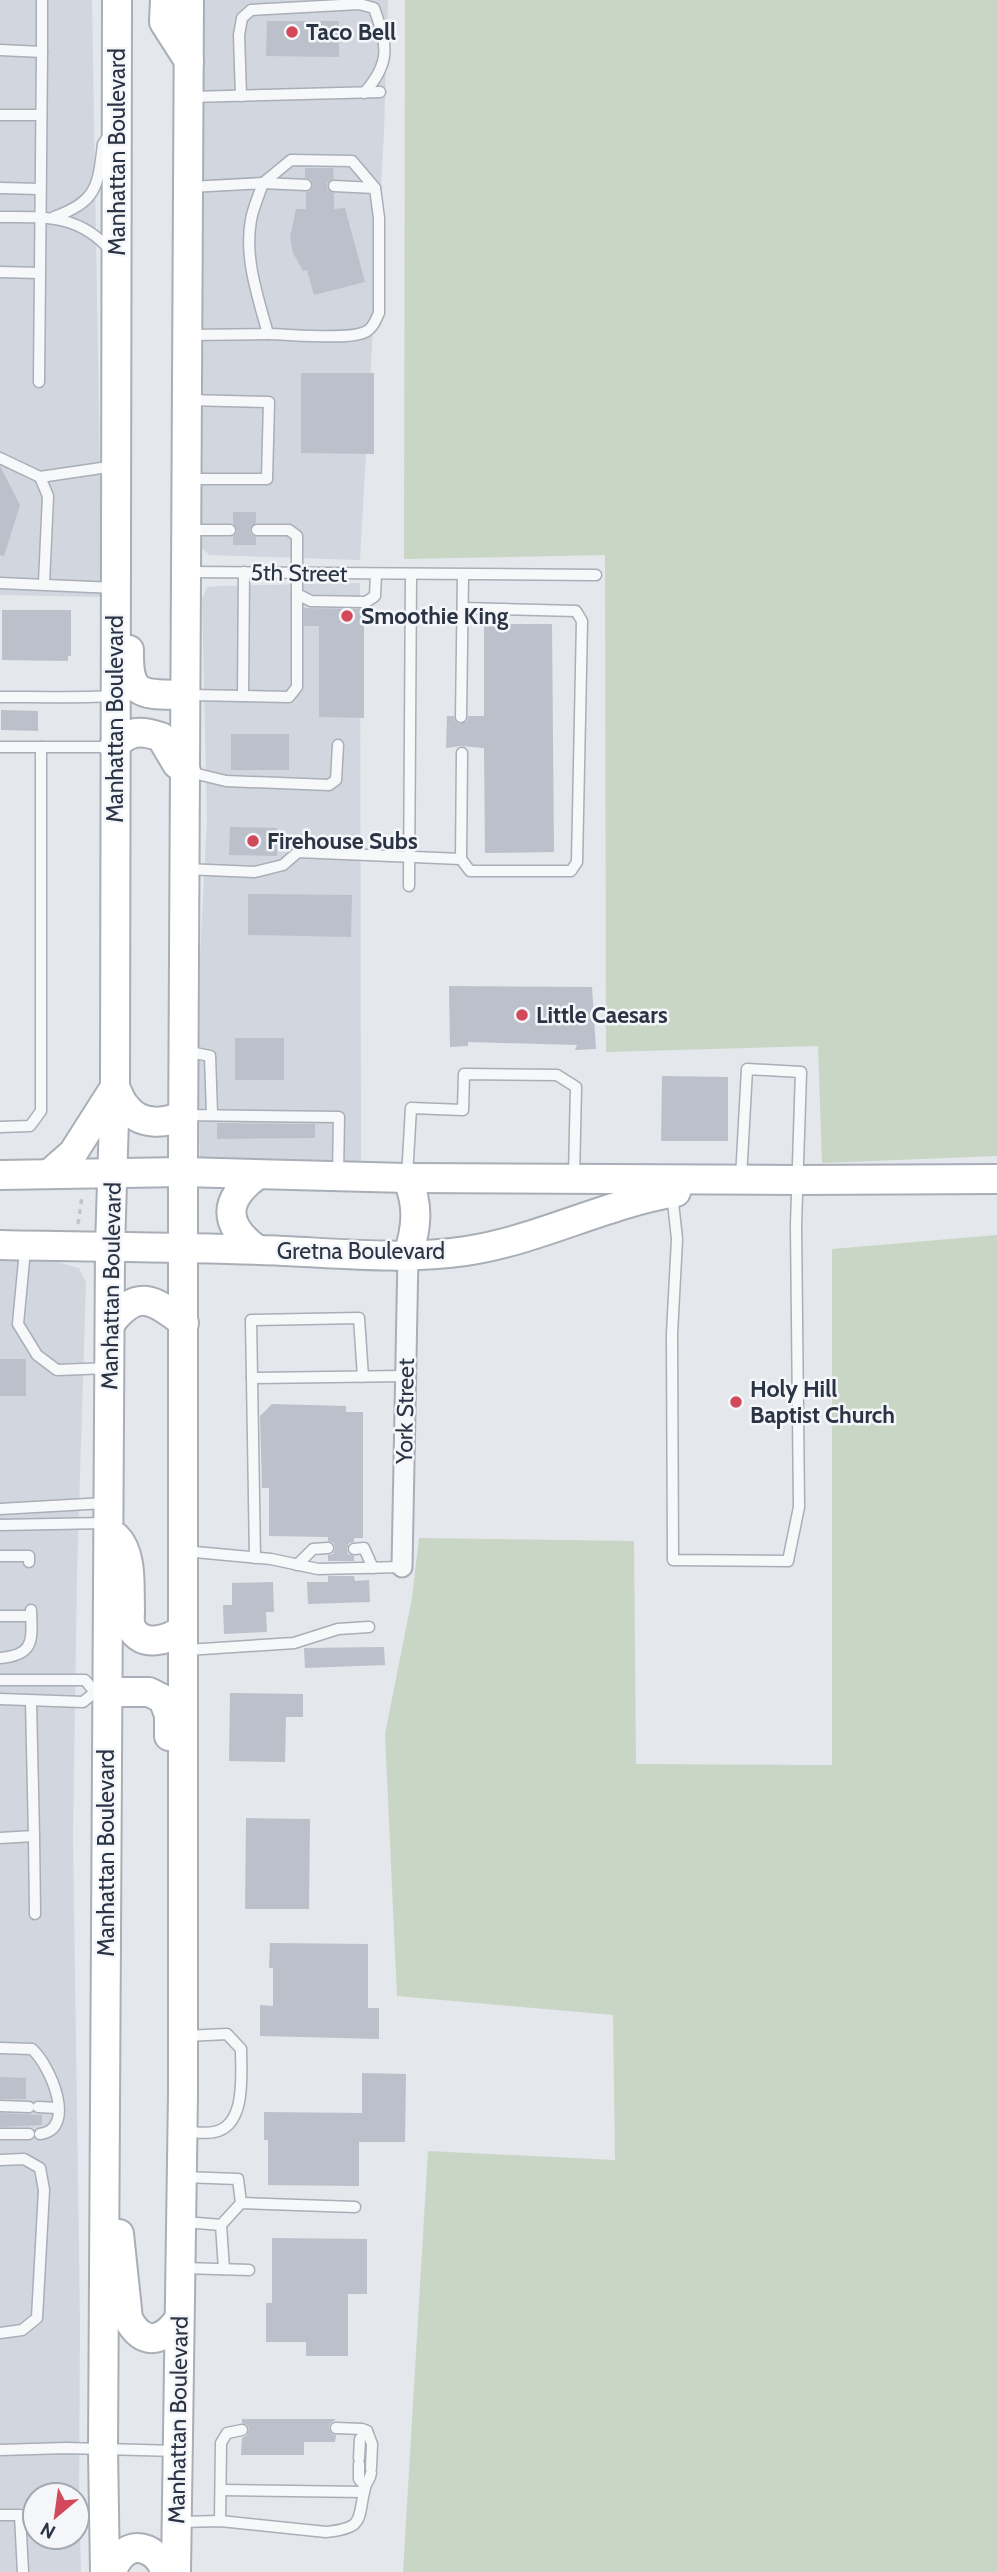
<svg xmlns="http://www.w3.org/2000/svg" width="997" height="2572" font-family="Cabin,sans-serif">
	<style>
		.built { fill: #d2d6de; fill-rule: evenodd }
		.green { fill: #c9d6c5 }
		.building { fill: #bbc0ca }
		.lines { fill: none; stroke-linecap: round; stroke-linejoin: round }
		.lane-casing { stroke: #a9aeb7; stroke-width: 13 }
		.street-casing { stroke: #a9aeb7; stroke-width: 23 }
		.secondary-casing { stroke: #a9aeb7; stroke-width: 32 }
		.path { stroke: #c2c5cb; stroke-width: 3.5; stroke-dasharray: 5 5; stroke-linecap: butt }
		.lane { stroke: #f7f8fa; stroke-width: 10 }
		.street { stroke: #f7f8fa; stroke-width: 19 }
		.secondary { stroke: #fff; stroke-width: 28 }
		.poi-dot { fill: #d1495b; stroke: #f4f6f9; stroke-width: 2.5 }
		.labels { text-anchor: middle; stroke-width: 5; stroke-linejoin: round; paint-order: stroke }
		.poi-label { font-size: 23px; font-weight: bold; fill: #2b3445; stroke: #f4f6f9; text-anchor: start }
		.street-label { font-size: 23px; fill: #2b3445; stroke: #f4f6f9 }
	</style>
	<rect width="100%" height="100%" fill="#e4e7ec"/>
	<g class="built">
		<path d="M0 0H92L102 597 0 595Z"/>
		<path d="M202 0H388L384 132 360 560 209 555 201 547 197 537Z"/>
		<path d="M360 583 361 1163 200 1162 197 1019 207 818 202 599 207 587 218 586Z"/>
		<path d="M43 1258 79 1268 86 1282 77 1572 73 1837 80 2324 79 2496 81 2572H0V1259ZM35 2495H77V2537H35Z"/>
	</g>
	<g class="green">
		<path d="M405 0H997V1156L822 1163 818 1046 606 1052 605 555 404 559Z"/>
		<path d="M997 1235V2572H403L428 2151 615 2160 613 2015 397 1996 385 1734 412 1598 419 1538 634 1541 636 1764 832 1765V1249Z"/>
	</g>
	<g class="building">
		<path d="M267 21H339V57L266 56Z"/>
		<path d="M305 168H333L334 179 327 183V189L334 193V209L345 208 365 282 314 295 307 270 303 271 293 253 290 237 296 209H306V192L310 191 313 186 311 179 305 178Z"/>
		<path d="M301 373H374V454L301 453Z"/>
		<path d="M0 466 20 505 4 556 0 555Z"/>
		<path d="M233 512H256V523L250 529 251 534 256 537V545H233V537L237 531 233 523Z"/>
		<path d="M304 608 364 609V718L319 717V626H304Z"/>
		<path d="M2 610H71V656H68V661L2 660Z"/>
		<path d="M484 624H552L554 852 485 853 484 748 461 746 446 748 447 716H454L455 721 460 724 467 721 468 716H484Z"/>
		<path d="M1 710 38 711V731L1 730Z"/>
		<rect x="231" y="734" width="58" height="36"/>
		<path d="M230 827 277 828V856L229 855Z"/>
		<path d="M248 894 352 895 351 937 248 935Z"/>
		<path d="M449 986 592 987 596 1049 575 1050 577 1045 468 1042V1046L450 1047Z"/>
		<rect x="235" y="1038" width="49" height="42"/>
		<path d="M662 1076 728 1077V1141H661Z"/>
		<path d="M217 1123 315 1124V1138L217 1139Z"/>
		<rect x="0" y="1359" width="26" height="37"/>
		<path d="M272 1404 346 1406V1412H363V1538H354V1542L349 1543 347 1549 348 1554 354 1556V1561H328V1555L333 1554 335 1548 334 1543 328 1541V1537L269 1536V1488H262L260 1416Z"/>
		<path d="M328 1576H354L355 1581 369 1580 370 1602 308 1604 307 1582H328Z"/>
		<path d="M273 1582 274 1612H266L267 1632 224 1634 223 1605H232V1583Z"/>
		<path d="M384 1647 385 1665 305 1668 304 1648Z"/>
		<path d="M230 1693 303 1694V1717H286L285 1762 229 1761Z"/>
		<path d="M246 1818 310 1819 309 1909H245Z"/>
		<path d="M270 1943 368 1944V2008H379V2039L260 2036V2005L273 2006V1968H269Z"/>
		<path d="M362 2073 406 2074 405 2142H359V2186L268 2185V2140H264V2112L362 2113Z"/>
		<path d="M0 2077 26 2078V2099H0Z"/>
		<path d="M0 2113 42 2115V2125L0 2127Z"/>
		<path d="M272 2238 367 2239V2294H348V2356H306V2342H266V2303H272Z"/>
		<path d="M242 2419H336L330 2424 329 2428 332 2434 336 2435 335 2442H304V2455H241L242 2438 247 2435 249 2429 247 2425 242 2423Z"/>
	</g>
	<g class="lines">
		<defs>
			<g id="lane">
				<path d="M0 50 42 52V0"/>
				<path d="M241 96 239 35 242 18 251 10 359 4 374 8C387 45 392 62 364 93"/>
				<path d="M190 97 380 92"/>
				<path d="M0 115H41"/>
				<path d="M263 183 291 160 352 161 375 188 379 218V313C376 319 374 327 367 331 352 341 288 334 268 334"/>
				<path d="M263 183 306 185"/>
				<path d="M334 186 375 188"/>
				<path d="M0 188 40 189"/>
				<path d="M0 217C45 217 79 214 111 251"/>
				<path d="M54 217C97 201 98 187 103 144L107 138"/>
				<path d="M0 272 39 273"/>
				<path d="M189 335 268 334C258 297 244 258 251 220 253 208 259 195 263 183L190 187"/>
				<path d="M39 382 42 52"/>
				<path d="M0 458 40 477 115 466"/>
				<path d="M40 477 48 496 44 583"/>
				<path d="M188 479H267L269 402 188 400"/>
				<path d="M188 530H230"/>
				<path d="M187 572 596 575"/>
				<path d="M0 583 115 588"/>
				<path d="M297 594 311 601 366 602 375 596 376 574"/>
				<path d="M190 695 289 697 297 687V536L289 530H257"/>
				<path d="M243 696 244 572"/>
				<path d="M0 697C38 697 76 698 115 696"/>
				<path d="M461 717 463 575"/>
				<path d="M0 747H113"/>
				<path d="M462 753 461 859 470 871H571L577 862 582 621 576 611 463 608"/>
				<path d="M189 772 226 781 329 785 336 780 338 745"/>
				<path d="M185 869 255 872 283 865 298 852 461 859"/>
				<path d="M409 886 411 574"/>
				<path d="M185 1051 210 1056 212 1114"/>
				<path d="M185 1115 339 1117 338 1173"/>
				<path d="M0 1127 30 1126 41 1111V747"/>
				<path d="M407 1177 411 1108 463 1110 464 1074 557 1075 576 1087 574 1176"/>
				<path d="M672 1193 677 1239 672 1334 673 1560 788 1561 799 1507 796 1225 801 1072 747 1069 741 1178"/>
				<path d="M25 1250 18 1324 37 1355 57 1370 109 1368"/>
				<path d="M363 1377 359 1318 251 1320 252 1378 406 1376"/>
				<path d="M252 1378 255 1558"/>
				<path d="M0 1509 105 1503"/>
				<path d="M0 1525 104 1523"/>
				<path d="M354 1549 364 1548 373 1568"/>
				<path d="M184 1551 271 1559 318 1569 402 1567"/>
				<path d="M0 1556H29V1562"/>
				<path d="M297 1565 313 1549 328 1548"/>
				<path d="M0 1616H31"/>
				<path d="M187 1650 294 1643 338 1629 369 1627"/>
				<path d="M0 1658C35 1655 32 1640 31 1610"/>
				<path d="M0 1680H85L95 1692"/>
				<path d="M0 1699 83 1702 95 1692H104"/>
				<path d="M34 1836 35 1914"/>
				<path d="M0 1838 34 1836 31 1701"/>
				<path d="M186 2036 227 2034 241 2049C241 2073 247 2126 214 2132 205 2134 195 2132 186 2132"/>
				<path d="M0 2048 32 2049C50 2065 78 2129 40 2134"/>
				<path d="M0 2106 29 2107"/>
				<path d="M38 2107 58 2108"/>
				<path d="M0 2134H29"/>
				<path d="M0 2160 24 2159 40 2168 44 2190 37 2318 22 2330 0 2333"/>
				<path d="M182 2177 238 2179 241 2203"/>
				<path d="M185 2222 221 2225 224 2269"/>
				<path d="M221 2225 241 2203 355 2207"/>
				<path d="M184 2268 249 2270"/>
				<path d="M336 2428 362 2429 367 2431 372 2444 371 2468"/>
				<path d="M0 2450 66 2448 177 2451"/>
				<path d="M359 2458 360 2439 367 2431"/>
				<path d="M359 2464V2479L365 2486"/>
				<path d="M221 2490 364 2492"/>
				<path d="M0 2515H20L23 2572"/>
				<path d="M220 2521 221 2443 227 2433 242 2430"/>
				<path d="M180 2522 220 2521 326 2532C366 2528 357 2519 365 2488 366 2482 370 2480 371 2473"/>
			</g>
			<path id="street" d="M402 1567 408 1255"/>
			<g id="secondary">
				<path d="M165 0 164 22 189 61"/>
				<path d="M129 650C128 699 143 694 186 695"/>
				<path d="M114 747C128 730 141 730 161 737L177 764 186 771"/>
				<path d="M49 1174 73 1153 115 1087C118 1093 121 1102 126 1107 140 1126 165 1124 184 1115"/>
				<path d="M0 1175 183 1172 407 1178 797 1180 997 1179"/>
				<path d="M407 1178C419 1205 417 1227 408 1255"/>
				<path d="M0 1245C87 1247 173 1247 260 1250 328 1252 399 1261 466 1251 539 1240 604 1204 676 1192"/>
				<path d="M256 1249C223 1224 223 1200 257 1175"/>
				<path d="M110 1324C137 1288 154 1299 184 1323"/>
				<path d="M116 1537C133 1554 129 1587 130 1610 130 1615 129 1622 131 1627 141 1649 169 1640 183 1629"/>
				<path d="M108 1692H149L163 1699 169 1715V1736"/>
				<path d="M119 2234 128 2319C143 2346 162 2343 179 2319"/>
				<path d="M105 2572 103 2450 110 1247 115 1087 117 0"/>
				<path d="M111 2572C114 2567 116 2561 120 2557 136 2538 160 2552 165 2572"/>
				<path d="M176 2572 183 2093V1150L189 0"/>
			</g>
		</defs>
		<use href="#lane" class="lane-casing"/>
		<use href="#street" class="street-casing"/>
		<use href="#secondary" class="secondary-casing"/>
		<path class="path" d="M78 1224 82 1197"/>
		<use href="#lane" class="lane"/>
		<use href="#street" class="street"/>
		<use href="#secondary" class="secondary"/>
	</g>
	<g class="poi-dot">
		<circle cx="292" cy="32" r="7"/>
		<circle cx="347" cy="616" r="7"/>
		<circle cx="253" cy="841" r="7"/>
		<circle cx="522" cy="1015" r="7"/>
		<circle cx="736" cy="1402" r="7"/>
	</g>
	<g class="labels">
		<g class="poi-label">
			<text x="306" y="40">Taco Bell</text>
			<text x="361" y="624">Smoothie King</text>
			<text x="267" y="849">Firehouse Subs</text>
			<text x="536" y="1023">Little Caesars</text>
			<text x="750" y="1397">Holy Hill<tspan x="750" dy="26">Baptist Church</tspan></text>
		</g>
		<g class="street-label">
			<text transform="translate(117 152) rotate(-90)" y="8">Manhattan Boulevard</text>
			<text transform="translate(299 573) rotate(1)" y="8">5th Street</text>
			<text transform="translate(115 719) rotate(-90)" y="8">Manhattan Boulevard</text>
			<text x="361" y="1259">Gretna Boulevard</text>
			<text transform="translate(111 1286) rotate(-89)" y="8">Manhattan Boulevard</text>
			<text transform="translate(405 1411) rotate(-89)" y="8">York Street</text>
			<text transform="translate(106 1853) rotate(-90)" y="8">Manhattan Boulevard</text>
			<text transform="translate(178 2420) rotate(-89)" y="8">Manhattan Boulevard</text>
		</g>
	</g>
	<g transform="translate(56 2516) rotate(209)"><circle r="33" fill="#f4f6f9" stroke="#a4a8b1" stroke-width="2"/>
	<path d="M0-5L12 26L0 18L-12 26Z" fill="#d1495b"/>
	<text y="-10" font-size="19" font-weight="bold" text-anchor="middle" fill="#2b3445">N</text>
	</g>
</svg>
